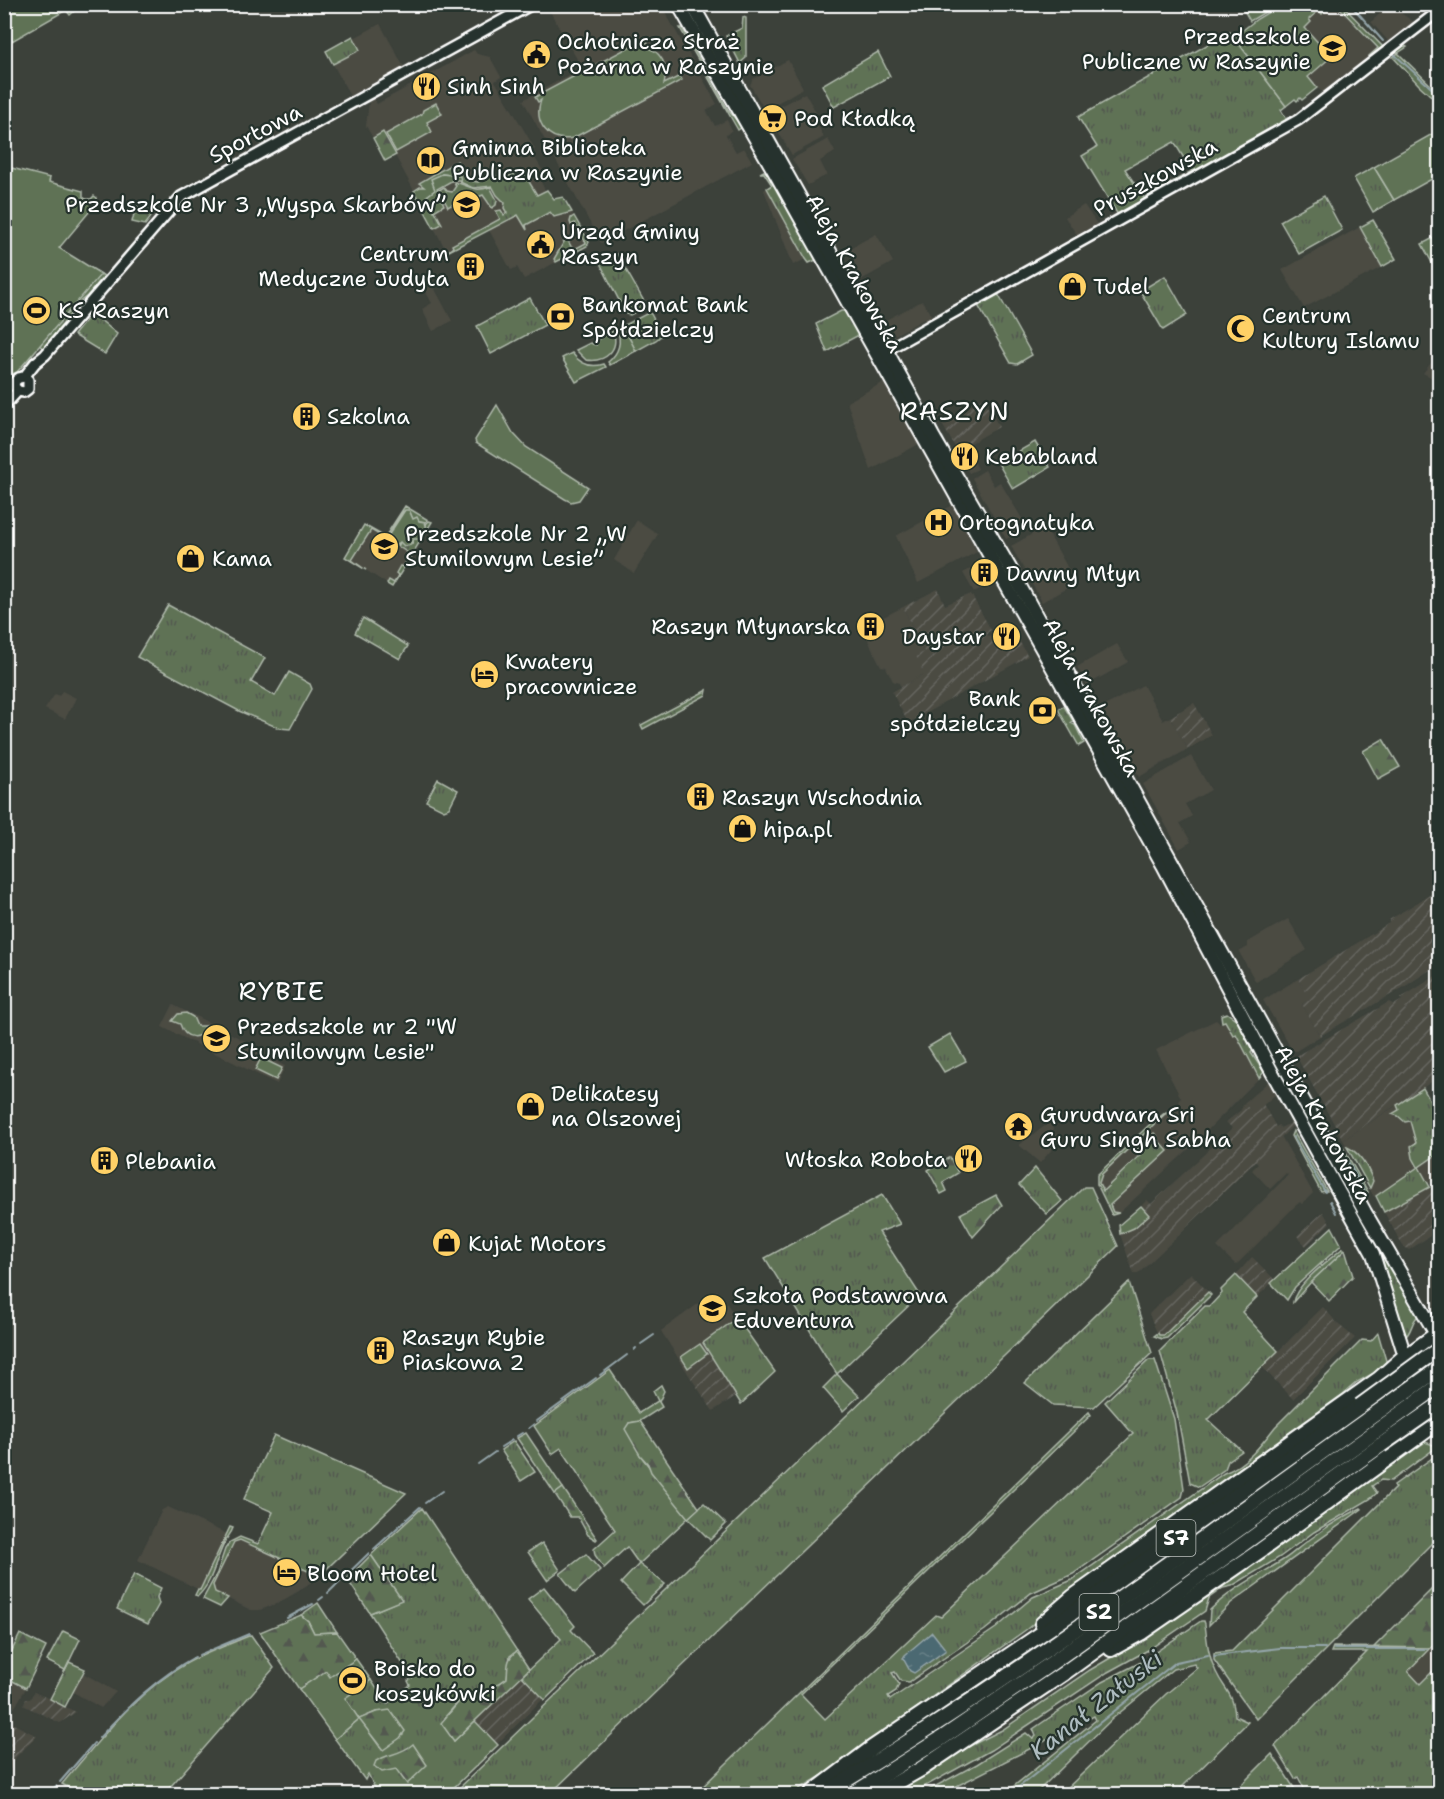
<svg xmlns="http://www.w3.org/2000/svg" width="1444" height="1799" font-family="'Shantell Sans',sans-serif">
	<style>
		.built { fill: #4b4b43 }
		.industrial { fill: url(#industrial-furrows) }
		.grass { fill: url(#grass-tufts); stroke: #aeb8aa; stroke-width: 1.5; fill-rule: evenodd }
		.forest { fill: url(#forest-firs); stroke: #aeb8aa; stroke-width: 1.5 }
		.green { fill: #5e7255; stroke: #aeb8aa; stroke-width: 1.5 }
		.water { fill: url(#water-ripples); stroke: #94a5aa; stroke-width: 1.5 }
		.lines { fill: none; stroke-linecap: round; stroke-linejoin: round }
		.stream { stroke: #94a5aa; stroke-width: 2 }
		.minor-casing { stroke: #fff; stroke-width: 14 }
		.major-casing { stroke: #fff; stroke-width: 16 }
		.highway-casing { stroke: #fff; stroke-width: 18 }
		.minor { stroke: #26332d; stroke-width: 9 }
		.major { stroke: #26332d; stroke-width: 12 }
		.highway { stroke: #26332d; stroke-width: 14 }
		.highway-bridge-casing { stroke: #fff; stroke-width: 18; stroke-linecap: butt }
		.highway-bridge { stroke: #26332d; stroke-width: 14 }
		.labels { text-anchor: middle; stroke-width: 4.5; stroke-linejoin: round; paint-order: stroke }
		.shield { fill: #26332d; stroke: #bec2c0; stroke-width: 1.5 }
		.shield-label { font-size: 21px; font-weight: bold; fill: #fff }
		.poi-label { font-size: 22px; fill: #fff; stroke: #26332d; text-anchor: start }
		.street-label { font-size: 22px; fill: #fff; stroke: #26332d }
		.water-label { font-size: 24px; font-style: italic; fill: #aebcc0; stroke: #26332d }
		.quarter-label { font-size: 26px; letter-spacing: 1.5px; fill: #fff; stroke: #26332d }
	</style>
	<defs>
		<pattern id="industrial-furrows" width="10" height="10" patternUnits="userSpaceOnUse" patternTransform="scale(1.5)"><rect width="10" height="10" fill="#4b4b43"/><path d="M-1 1l2-2M0 10L10 0M9 11l2-2" fill="none" stroke="#66665f"/></pattern>
		<pattern id="grass-tufts" width="24" height="20" patternUnits="userSpaceOnUse" patternTransform="scale(1.5)"><rect width="24" height="20" fill="#5e7255"/><path d="M3 7l-1-3M5 7V3M7 7l1-3M15 17l-1-3M17 17v-4M19 17l1-3" fill="none" stroke="#52594f"/></pattern>
		<pattern id="forest-firs" width="22" height="20" patternUnits="userSpaceOnUse" patternTransform="scale(1.5)"><rect width="22" height="20" fill="#5e7255"/><path d="M5 1l3.5 6h-7zM16 11l3.5 6h-7z" fill="#52594f"/></pattern>
		<pattern id="water-ripples" width="26" height="14" patternUnits="userSpaceOnUse" patternTransform="scale(1.5)"><rect width="26" height="14" fill="#4c6972"/><path d="M2 4q2-2 4 0t4 0M15 11q2-2 4 0t4 0" fill="none" stroke="#678087"/></pattern>
	</defs>
	<rect width="100%" height="100%" fill="#3c413a"/>
	<filter id="ink" filterUnits="userSpaceOnUse"><feTurbulence type="fractalNoise" baseFrequency=".0167" numOctaves="2"/><feDisplacementMap in="SourceGraphic" scale="12" xChannelSelector="R" yChannelSelector="G"/><feConvolveMatrix kernelMatrix="1 2 1 2 8 2 1 2 1" color-interpolation-filters="sRGB"/></filter>
	<g filter="url(#ink)">
		<g class="built">
			<path d="M554 4 661 5 717 104 706 110 715 126 727 120 732 130 726 135 736 152 744 148 752 162 601 243 523 100 582 68 548 8Z"/>
			<path d="M1282 5H1337L1378 50 1324 93 1317 88 1262 17Z"/>
			<path d="M1389 5 1414 22 1389 42 1371 22Z"/>
			<path d="M380 24 404 67 350 96 333 64 360 50 354 38Z"/>
			<path d="M474 50 477 54 490 57 501 77 495 81 535 149 521 158 523 160 532 155 535 158 543 171 537 175 545 190 554 199 563 197 589 242 587 246 524 279 517 267 511 270 489 230 447 252 383 133 373 138 366 126 369 102 374 99 377 104Z"/>
			<path d="M788 60 803 88 765 110 750 85 753 79Z"/>
			<path d="M805 93 818 116 814 119 824 137 792 155 767 113Z"/>
			<path d="M828 139 835 152 820 161 827 175 808 185 792 159Z"/>
			<path d="M767 188 806 259 793 265 764 190Z"/>
			<path d="M1084 205 1097 224 1077 235 1065 217Z"/>
			<path d="M1360 227 1382 267 1304 308 1282 270Z"/>
			<path d="M876 234 893 262 861 280 854 269 857 268 847 250Z"/>
			<path d="M429 278 452 321 433 331 422 309 432 303 420 282Z"/>
			<path d="M922 301 934 319 924 327V319L895 335 886 320Z"/>
			<path d="M1439 353V381L1423 373Z"/>
			<path d="M886 381 896 401 894 402 919 444 871 470 847 402Z"/>
			<path d="M967 446 978 469 969 473 957 451Z"/>
			<path d="M985 470 994 486 1000 482 1027 527 1006 539 972 478Z"/>
			<path d="M953 505 977 552 918 583 896 536Z"/>
			<path d="M405 506 432 522 392 587 345 557 364 525 385 537Z"/>
			<path d="M637 520 658 534 634 573 614 560Z"/>
			<path d="M1045 527 1076 583 1042 602 1011 546Z"/>
			<path d="M983 562 994 581 974 592 963 573Z"/>
			<path d="M903 607 924 652V674L901 687 899 683 893 681 886 667 881 666 868 640 871 637 866 626Z"/>
			<path d="M1117 644 1128 662 1087 685 1077 667Z"/>
			<path d="M1143 685 1163 721 1170 717 1188 749 1139 777 1101 708Z"/>
			<path d="M62 691 76 698 65 719 45 709 55 694 59 696Z"/>
			<path d="M1191 756 1211 790 1185 804 1192 816 1180 823 1191 842 1179 849 1143 784Z"/>
			<path d="M1288 919 1307 950 1256 982 1239 952 1248 947V942Z"/>
			<path d="M1298 979 1310 999 1302 1004 1320 1036 1296 1051 1292 1050 1263 1000Z"/>
			<path d="M173 1005 261 1049 259 1053 285 1066 277 1084 162 1027Z"/>
			<path d="M1216 1020 1220 1024 1225 1020 1236 1034 1259 1078 1191 1147 1119 1213 1113 1212 1110 1206 1168 1151 1103 1191 1099 1183 1102 1174 1165 1114 1180 1107 1181 1104 1178 1101 1181 1098 1156 1050Z"/>
			<path d="M1268 1082 1276 1094 1253 1114 1244 1103Z"/>
			<path d="M1397 1105 1399 1110 1393 1114 1405 1122 1410 1120 1416 1143 1418 1167 1439 1153V1178L1428 1184 1418 1168 1374 1197 1343 1140Z"/>
			<path d="M1049 1123 1060 1140 1040 1163 1019 1145Z"/>
			<path d="M1281 1136 1313 1193 1302 1204 1300 1202 1295 1206 1236 1265 1217 1247 1288 1175 1286 1173 1270 1189 1252 1170 1258 1164 1255 1161Z"/>
			<path d="M717 1290 737 1318 703 1343 712 1358 689 1375 661 1331Z"/>
			<path d="M168 1507 227 1534 200 1590 138 1560 162 1510Z"/>
			<path d="M240 1540 319 1576 299 1591 276 1604 260 1610H251L215 1592 213 1585 234 1542Z"/>
			<path d="M1439 1639V1665L1420 1684 1407 1671Z"/>
			<path d="M83 1673 116 1692 101 1708 73 1692Z"/>
			<path d="M5 1677 26 1688 5 1724Z"/>
		</g>
		<g class="industrial">
			<path d="M983 398 999 427 957 451 941 422Z"/>
			<path d="M938 589 945 605 971 594 991 630 987 633 989 637 1010 625 1028 656 908 723 892 692 924 674 916 656 924 652 903 607Z"/>
			<path d="M1194 703 1212 735 1188 749 1170 717Z"/>
			<path d="M1431 894 1439 908V960L1435 963 1433 968 1404 987 1320 1036 1302 1004 1309 999 1298 979 1372 934 1389 923V920Z"/>
			<path d="M1439 974V1077L1343 1140 1296 1056 1389 1002 1394 1005 1402 1000 1401 998Z"/>
			<path d="M1244 1103 1253 1113 1263 1104 1276 1127 1279 1125 1280 1128 1291 1123 1293 1126 1138 1274H1134L1120 1234 1134 1228 1149 1215 1141 1206 1147 1200 1151 1204 1232 1128 1226 1122 1241 1110Z"/>
			<path d="M1430 1187 1439 1205V1230L1409 1250 1403 1246 1384 1212Z"/>
			<path d="M1323 1212 1330 1223 1306 1246 1297 1236Z"/>
			<path d="M1252 1257 1275 1280 1257 1297 1236 1275Z"/>
			<path d="M1191 1273 1208 1292 1164 1335H1158L1149 1314Z"/>
			<path d="M1323 1307 1339 1325 1355 1338 1293 1399 1262 1367Z"/>
			<path d="M712 1358 736 1396 713 1411 689 1375Z"/>
			<path d="M522 1676 544 1698 497 1744 475 1721Z"/>
			<path d="M34 1692 50 1699 76 1712 60 1723 23 1705 26 1699H30Z"/>
			<path d="M6 1720 37 1736 16 1757 5 1780Z"/>
		</g>
		<g class="grass">
			<path d="M1337 5H1342L1384 48 1370 58 1369 56 1378 48Z"/>
			<path d="M743 17 746 18V58L740 63 726 36 742 28Z"/>
			<path d="M680 28H682L729 111 742 127 738 130Z"/>
			<path d="M1230 32 1286 106 1281 110 1287 120 1189 175 1188 173 1192 171 1174 142 1125 169 1144 198 1183 176 1184 177 1144 199 1118 215 1082 156 1097 147 1078 117Z"/>
			<path d="M353 36 360 50 333 64 326 51Z"/>
			<path d="M1403 45 1407 47 1398 53 1439 93V103L1419 85 1393 57 1398 53 1396 50Z"/>
			<path d="M878 52 890 76 834 107 822 85Z"/>
			<path d="M457 161 467 180 478 182 494 173 499 181 514 174 522 177 525 175 537 195 547 190 554 199 563 197 572 212 554 217 550 212 526 225 527 230 518 215 447 252 453 247 452 245 500 219 496 211 501 210 504 215 507 213 504 208 505 203 497 195 492 186 473 188 460 182 459 176 442 174 435 190 427 196 442 224 434 228 414 191 420 187H424L419 183Z"/>
			<path d="M1374 167 1394 200 1373 212 1354 178Z"/>
			<path d="M764 171 768 174 820 262 818 263 816 260 809 263 806 259 767 188 772 185 764 173H760Z"/>
			<path d="M454 182C470 185 472 193 490 187L497 200 496 205 492 208 483 195 467 202 465 200 458 204 456 202 448 207 439 190 444 187 447 191 452 192 456 186Z"/>
			<path d="M1324 196 1342 230 1299 254 1280 221Z"/>
			<path d="M136 206 155 212 145 225 132 222Z"/>
			<path d="M574 216 589 242 587 246 556 262 554 259 565 240 567 239 573 250 586 243 575 223 571 225 570 222 571 218Z"/>
			<path d="M1373 220 1396 259 1382 267 1360 227Z"/>
			<path d="M1439 235V276L1422 244Z"/>
			<path d="M617 254 645 303 643 308 630 315 626 314 600 263Z"/>
			<path d="M96 271 104 276 87 296 78 303 68 318 43 348 34 341 97 272Z"/>
			<path d="M1165 276 1187 315 1163 330 1140 291Z"/>
			<path d="M998 294 1032 355 1017 364 1011 363 979 307V305Z"/>
			<path d="M530 298 545 325 491 354 477 326Z"/>
			<path d="M841 311H847L859 335 827 352 816 324Z"/>
			<path d="M92 313 117 334 105 354 74 335Z"/>
			<path d="M648 313 651 314 662 335 656 340 636 351 623 326Z"/>
			<path d="M1035 442 1050 467 1013 489 998 463Z"/>
			<path d="M405 506 428 520 426 522 413 520 410 512 403 511 386 539 371 530 352 560 366 570 345 557 364 525 385 537Z"/>
			<path d="M429 521 432 522 392 587 387 584 389 580 394 583 398 575 396 573 400 566 403 567 411 555 396 545H399L400 541 408 546 412 544 413 538 427 530 426 524Z"/>
			<path d="M168 605 265 658 251 682 275 696 289 672 310 684 312 689 290 729 279 728 239 711 137 657Z"/>
			<path d="M363 618 408 646 400 659 355 633Z"/>
			<path d="M707 690 706 695 643 729 641 725Z"/>
			<path d="M1064 706 1073 721 1071 723 1075 725 1084 743 1079 746 1058 709Z"/>
			<path d="M438 779 458 790 449 808 444 810 426 801Z"/>
			<path d="M1246 1011 1281 1075 1301 1104 1418 1316C1411 1322 1412 1332 1405 1337L1382 1259 1282 1080Z"/>
			<path d="M1227 1013 1237 1020 1253 1050 1251 1053 1264 1072 1259 1078 1236 1034 1233 1035 1225 1021 1222 1022 1221 1015Z"/>
			<path d="M950 1034 966 1061 944 1072 928 1047Z"/>
			<path d="M1423 1088 1439 1117V1153L1419 1167 1430 1187 1384 1212 1376 1196 1418 1167 1413 1158 1411 1146 1416 1143 1410 1121 1405 1122 1398 1116 1392 1114 1399 1110 1397 1105Z"/>
			<path d="M1166 1112H1170L1165 1114 1102 1174 1099 1183 1103 1191 1141 1154 1137 1149 1154 1133 1157 1136V1139L1168 1151 1110 1205 1113 1212 1119 1213 1112 1215 1097 1184V1175L1148 1126Z"/>
			<path d="M1293 1131 1327 1191 1321 1192 1291 1136Z"/>
			<path d="M1342 1146 1368 1192 1365 1196 1338 1150 1339 1147Z"/>
			<path d="M1347 1147C1361 1153 1368 1167 1373 1181L1370 1188Z"/>
			<path d="M1035 1168 1062 1201 1047 1214 1019 1185Z"/>
			<path d="M1084 1187H1091L1118 1246 550 1794H453Z"/>
			<path d="M882 1195 900 1224 879 1232 920 1295 837 1374 859 1396 843 1411 823 1388 837 1374 765 1258Z"/>
			<path d="M1141 1206 1149 1215 1134 1228 1120 1234 1119 1225Z"/>
			<path d="M1332 1227 1341 1244 1340 1246 1295 1287 1287 1300 1271 1283Z"/>
			<path d="M1343 1248 1345 1250 1311 1282 1293 1302C1296 1284 1329 1260 1343 1248Z"/>
			<path d="M1236 1275 1257 1297 1242 1312 1278 1351 1208 1420 1242 1451 1228 1461 1225 1469 1199 1487 1190 1483 1177 1413 1160 1351 1205 1306H1210L1222 1293 1221 1290Z"/>
			<path d="M1129 1282 1152 1353 1094 1407 1053 1405 1025 1383Z"/>
			<path d="M1208 1292 1211 1295 1167 1338 1162 1339 1154 1336 1158 1333 1159 1335H1164Z"/>
			<path d="M737 1318 775 1372 741 1404 703 1343Z"/>
			<path d="M1378 1333 1387 1364 1385 1367 1357 1382 1343 1394 1101 1568 1071 1591 1027 1629 823 1775 791 1794H695L1089 1412 1091 1415 801 1694 825 1719 936 1615 941 1617 1133 1434 1105 1402 1149 1360H1155L1174 1419 1184 1489 1182 1497 1073 1574 1031 1593 985 1630 909 1682 901 1681 895 1672 892 1673 899 1684 896 1691 888 1696 890 1700 996 1628 1033 1597 1072 1580 1224 1473C1245 1466 1262 1444 1275 1427L1362 1340 1371 1341Z"/>
			<path d="M610 1370 639 1413 658 1401 653 1391 661 1385 664 1391 659 1402 662 1407 640 1421 629 1423 640 1455 688 1518 704 1503 726 1524 710 1540 688 1518 639 1564 627 1547 604 1568 595 1555 594 1549 615 1530 561 1448 552 1454 534 1426Z"/>
			<path d="M1357 1413 1359 1416 1003 1670 863 1761Z"/>
			<path d="M1365 1427 1367 1431 973 1710 841 1794H833Z"/>
			<path d="M526 1433 563 1488 555 1494 517 1438Z"/>
			<path d="M274 1435 406 1493 319 1576 240 1540 234 1542 213 1585 215 1592 228 1598 220 1607 203 1599 217 1573 225 1549 230 1542 240 1537 258 1544 273 1512 244 1499Z"/>
			<path d="M514 1441 535 1472 521 1481 501 1450Z"/>
			<path d="M1425 1442 1439 1447V1449L1437 1447 1391 1481 1381 1480 1372 1486 1377 1493 1370 1499 1314 1532 1280 1557 1232 1586 1223 1588 1209 1598 1205 1611 1148 1650 1108 1672 991 1750 911 1794H889L960 1751 1002 1730 1090 1670 1134 1644 1235 1573 1269 1554Z"/>
			<path d="M1435 1456 1439 1457V1536L1256 1719 1214 1660V1653L1232 1651 1395 1488 1394 1485Z"/>
			<path d="M422 1508 517 1651 510 1656 507 1678 472 1702 463 1697 445 1717 454 1741 475 1721 498 1745 447 1794H378L368 1774 365 1780 335 1739 359 1719 344 1698 371 1680 387 1704 410 1685 408 1681 412 1678 370 1613 401 1600 371 1555ZM376 1712 403 1735 382 1750 360 1719Z"/>
			<path d="M1361 1508 1362 1509 1231 1603 1209 1625 1210 1610C1231 1589 1258 1576 1283 1560 1293 1554 1300 1546 1309 1540 1326 1527 1343 1517 1361 1508Z"/>
			<path d="M230 1527 233 1528C231 1534 228 1536 226 1540 215 1559 214 1581 198 1596L195 1595 198 1589 200 1590Z"/>
			<path d="M542 1543 560 1570 547 1580 528 1552Z"/>
			<path d="M134 1574 161 1588 157 1597 159 1604 148 1624 117 1609Z"/>
			<path d="M544 1587 575 1626 571 1630 593 1653 545 1700 522 1676 561 1639 528 1599Z"/>
			<path d="M318 1603 337 1632 314 1633 308 1621 301 1615Z"/>
			<path d="M1201 1621H1204L1205 1624C1207 1640 1208 1656 1216 1672 1225 1691 1233 1692 1235 1716L1248 1722 1175 1794H1061L1166 1694 1197 1668 1194 1664 1173 1669 1112 1719 1035 1794H1004L1096 1720 1094 1716 941 1794H921L977 1764 1026 1733 1033 1739 1036 1736 1033 1729 1102 1682 1141 1662Z"/>
			<path d="M251 1635 274 1668 164 1794H80L62 1784C99 1741 136 1691 187 1663 207 1652 230 1644 251 1635Z"/>
			<path d="M1333 1647 1430 1648 1408 1671 1420 1684 1439 1665V1794H1307L1298 1777 1295 1779 1275 1746 1367 1652H1331Z"/>
			<path d="M69 1662 85 1669 65 1707 50 1699Z"/>
			<path d="M1272 1754 1298 1794H1232Z"/>
		</g>
		<g class="forest">
			<path d="M1241 5H1260L1265 12 1250 21Z"/>
			<path d="M383 132 396 155 385 161 373 138Z"/>
			<path d="M1383 739 1400 767 1378 779 1363 751Z"/>
			<path d="M950 1157 958 1173 943 1182 947 1191 941 1194 928 1170Z"/>
			<path d="M996 1195 1002 1205 973 1237 960 1214Z"/>
			<path d="M1345 1250 1353 1276 1329 1301 1311 1282Z"/>
			<path d="M640 1421 699 1508 688 1518 651 1472 648 1464 640 1455 625 1429 629 1423Z"/>
			<path d="M563 1488 597 1539 596 1540 588 1535 578 1517H570L555 1494Z"/>
			<path d="M586 1554 600 1570 575 1593 560 1574Z"/>
			<path d="M371 1555 402 1600 370 1613 347 1579Z"/>
			<path d="M639 1564 665 1584 643 1605 621 1583Z"/>
			<path d="M1439 1582V1639L1430 1648 1374 1647Z"/>
			<path d="M301 1615 308 1621 314 1633 337 1632 356 1659 330 1677 326 1671 299 1689 260 1632Z"/>
			<path d="M63 1631 80 1639 65 1670 47 1661Z"/>
			<path d="M20 1634 46 1647 26 1688 5 1677V1665Z"/>
			<path d="M517 1651 529 1669 454 1741 441 1723 463 1697 467 1696 473 1702 507 1678C508 1666 506 1659 517 1651Z"/>
			<path d="M390 1710 405 1731 400 1738 383 1750 359 1719 376 1712Z"/>
			<path d="M413 1744 427 1765 407 1784 396 1769 382 1772 374 1766 376 1761C389 1753 401 1755 413 1744Z"/>
		</g>
		<g class="green">
			<path d="M5 4H81V5L70 15 66 10 5 45Z"/>
			<path d="M1282 4 1329 5 1322 14 1319 10 1309 19 1311 22 1305 28 1331 57 1308 77 1317 88 1302 100 1300 98 1297 101 1295 99 1286 106 1234 37 1257 19Z"/>
			<path d="M646 38 648 42 642 46C662 50 669 66 664 84L680 76 682 80 573 138C549 143 533 123 541 100L538 102 535 97Z"/>
			<path d="M436 103 442 114 427 122 432 132 396 152 386 134 422 114 423 110Z"/>
			<path d="M1434 133 1439 143V175L1394 200 1374 167Z"/>
			<path d="M4 166 50 178 49 182 83 191V197L86 199H91L94 196 97 198 95 205 59 248 101 274 17 372 12 374 4 373Z"/>
			<path d="M442 174 460 176 461 180H453L437 189 444 205 434 211 427 196 435 190 431 179Z"/>
			<path d="M623 326 636 351 610 365 608 362C619 353 622 342 617 329Z"/>
			<path d="M613 331C620 350 605 363 586 360L576 350 590 343 596 345 599 338Z"/>
			<path d="M572 353C580 364 591 368 604 364L606 367 576 382 562 358Z"/>
			<path d="M497 405 513 433 526 447 588 487 579 500 571 502 565 499 476 443 475 440Z"/>
			<path d="M405 510H409L413 519 417 517 419 521 425 522 427 529 420 534V539H413L410 545 404 546 400 542 396 545 386 539Z"/>
			<path d="M186 1013 193 1017 197 1026H207C200 1041 185 1040 180 1024L172 1021 178 1014Z"/>
			<path d="M261 1058 282 1068 276 1080 255 1070Z"/>
			<path d="M700 1344 707 1354 688 1368 681 1357Z"/>
			<path d="M356 1659 371 1680 345 1698 359 1719 335 1739 299 1689 326 1671 330 1677Z"/>
		</g>
		<path class="water" d="M932 1632 946 1650 914 1673 910 1671 903 1658 905 1655Z"/>
		<g class="lines">
			<g class="stream">
				<path d="M1350 4 1383 41"/>
				<path d="M1394 54 1440 96"/>
				<path d="M921 401 923 404"/>
				<path d="M926 408 932 419"/>
				<path d="M934 423 938 431"/>
				<path d="M942 437 949 451"/>
				<path d="M957 463 963 475"/>
				<path d="M988 517 998 534"/>
				<path d="M1293 1137 1325 1192"/>
				<path d="M1341 1149 1365 1192"/>
				<path d="M1330 1201 1336 1213"/>
				<path d="M641 1344 654 1335"/>
				<path d="M634 1350 636 1348"/>
				<path d="M600 1375 627 1355"/>
				<path d="M537 1421 596 1378"/>
				<path d="M529 1428 534 1424"/>
				<path d="M517 1436 522 1433"/>
				<path d="M501 1447 512 1440"/>
				<path d="M478 1464 495 1452"/>
				<path d="M425 1503 442 1491"/>
				<path d="M374 1549 420 1507"/>
				<path d="M328 1593 369 1553"/>
				<path d="M319 1600 323 1597"/>
				<path d="M287 1618 313 1604"/>
				<path d="M1334 1649H1427"/>
				<path d="M199 1655 249 1634"/>
				<path d="M1214 1656 1280 1648H1325"/>
				<path d="M99 1738C128 1706 157 1678 195 1657"/>
				<path d="M60 1782 94 1743"/>
				<path d="M49 1794 56 1786"/>
				<path d="M1010 1794 1176 1662 1208 1655"/>
			</g>
			<defs>
				<g id="minor">
					<path d="M883 352 1298 120 1440 10"/>
					<path d="M24 377 35 363 45 355 181 197 532 4"/>
					<path d="M18 391 14 386 15 381 19 378 24 377"/>
					<path d="M18 391 24 392 28 389V380"/>
					<path d="M4 406 18 391"/>
				</g>
				<g id="major">
					<path d="M678 4 774 171 1163 865 1272 1072 1373 1254 1405 1356 1420 1390 1436 1419"/>
					<path d="M692 4 837 264 869 318 934 438 1010 568 1365 1212 1440 1341"/>
					<path d="M1405 1356 1435 1334"/>
				</g>
				<g id="highway">
					<path d="M1435 1334 1440 1331"/>
					<path d="M1427 1357 1440 1349"/>
					<path d="M1042 1624 1073 1597 1379 1379 1405 1356"/>
					<path d="M1111 1649 1142 1632 1261 1550 1438 1422"/>
					<path d="M811 1794 872 1748 1075 1611 1360 1406"/>
					<path d="M823 1794C1012 1682 1189 1547 1368 1419"/>
					<path d="M853 1794 942 1738 1046 1667 1375 1432"/>
					<path d="M877 1794 921 1769 1064 1673 1381 1445"/>
				</g>
			</defs>
			<use href="#minor" class="minor-casing"/>
			<use href="#major" class="major-casing"/>
			<use href="#highway" class="highway-casing"/>
			<use href="#minor" class="minor"/>
			<use href="#major" class="major"/>
			<use href="#highway" class="highway"/>
			<defs>
				<g id="highway-bridge">
					<path d="M1360 1406 1427 1357"/>
					<path d="M1368 1419 1434 1372"/>
					<path d="M1375 1432 1440 1385"/>
					<path d="M1381 1445 1440 1404"/>
				</g>
			</defs>
			<use href="#highway-bridge" class="highway-bridge-casing"/>
			<use href="#highway-bridge" class="highway-bridge"/>
		</g>
	</g>
	<defs>
		<symbol id="school-disc" viewBox="-11 -11 22 22"><circle r="9.5" fill="#ffd166" stroke="#26332d"/><path d="M0-5L7-2L0 1L-7-2ZM-4 1L0 2.5L4 1V4Q0 6-4 4Z" fill="#111"/></symbol>
		<symbol id="civic-disc" viewBox="-11 -11 22 22"><circle r="9.5" fill="#ffd166" stroke="#26332d"/><path d="M-.6-6.5H3V-4.5H.6V-3L4-1V1h2V6H-6V1h2V-1L-.6-3ZM-1.2 2.5V6h2.4V2.5Z" fill="#111"/></symbol>
		<symbol id="restaurant-disc" viewBox="-11 -11 22 22"><circle r="9.5" fill="#ffd166" stroke="#26332d"/><path d="M-5-6h1v4h1v-4h1v4h1v-4h1v5L-1.5 .5V6h-2V.5L-5-1ZM5-6V6H3V1.5H1.5Q1.5-4 5-6Z" fill="#111"/></symbol>
		<symbol id="supermarket-disc" viewBox="-11 -11 22 22"><circle r="9.5" fill="#ffd166" stroke="#26332d"/><path d="M-6-5.5h2.5l.6 2H6L4.5 2H-2.5L-4.4-4H-6ZM-1.5 3.2a1.3 1.3 0 1 0 .1 0ZM3 3.2a1.3 1.3 0 1 0 .1 0Z" fill="#111"/></symbol>
		<symbol id="library-disc" viewBox="-11 -11 22 22"><circle r="9.5" fill="#ffd166" stroke="#26332d"/><path d="M-6-4Q-3-5.5-.7-3.5V5Q-3 3-6 4ZM6-4Q3-5.5 .7-3.5V5Q3 3 6 4Z" fill="#111"/></symbol>
		<symbol id="building-disc" viewBox="-11 -11 22 22"><circle r="9.5" fill="#ffd166" stroke="#26332d"/><path d="M-4-6H4V6H1V3H-1V6H-4ZM-2.5-4.3h1.7v1.8h-1.7ZM.8-4.3h1.7v1.8H.8ZM-2.5-1h1.7V.8h-1.7ZM.8-1h1.7V.8H.8Z" fill="#111"/></symbol>
		<symbol id="shop-disc" viewBox="-11 -11 22 22"><circle r="9.5" fill="#ffd166" stroke="#26332d"/><path d="M-5-2.5h2.3a2.7 3.5 0 0 1 5.4 0H5L5.5 6h-11ZM-1.5-2.5h3a1.5 2.3 0 0 0-3 0Z" fill="#111"/></symbol>
		<symbol id="stadium-disc" viewBox="-11 -11 22 22"><circle r="9.5" fill="#ffd166" stroke="#26332d"/><path d="M0-5a6.5 5 0 1 0 0 10a6.5 5 0 1 0 0-10ZM-3.5-1.8h7v3.6h-7Z" fill="#111"/></symbol>
		<symbol id="bank-disc" viewBox="-11 -11 22 22"><circle r="9.5" fill="#ffd166" stroke="#26332d"/><path d="M-6-4H6V4H-6ZM0-2.3a2.3 2.3 0 1 0 0 4.6a2.3 2.3 0 1 0 0-4.6Z" fill="#111"/></symbol>
		<symbol id="mosque-disc" viewBox="-11 -11 22 22"><circle r="9.5" fill="#ffd166" stroke="#26332d"/><path d="M3.5-4.9A6 6 0 1 0 3.5 4.9A5 5 0 1 1 3.5-4.9Z" fill="#111"/></symbol>
		<symbol id="hospital-disc" viewBox="-11 -11 22 22"><circle r="9.5" fill="#ffd166" stroke="#26332d"/><path d="M-5-5h3v3.5h4V-5h3V5h-3V1.5h-4V5h-3Z" fill="#111"/></symbol>
		<symbol id="hotel-disc" viewBox="-11 -11 22 22"><circle r="9.5" fill="#ffd166" stroke="#26332d"/><path d="M-6-4.5h1.5V1H6V5H4.5V3h-9V5H-6ZM-4 0a1.8 1.8 0 1 1 3.6 0ZM.5 0V-2.5h3Q6-2.5 6 0Z" fill="#111"/></symbol>
		<symbol id="temple-disc" viewBox="-11 -11 22 22"><circle r="9.5" fill="#ffd166" stroke="#26332d"/><path d="M0-6L5-2H3V0L6.5 2.5H4V6H1.5V3h-3V6H-4V2.5H-6.5L-3 0V-2H-5Z" fill="#111"/></symbol>
	</defs>
	<g fill-rule="evenodd">
		<use href="#school-disc" x="1316" y="32" width="33" height="33"/>
		<use href="#civic-disc" x="520" y="38" width="33" height="33"/>
		<use href="#restaurant-disc" x="410" y="70" width="33" height="33"/>
		<use href="#supermarket-disc" x="756" y="102" width="33" height="33"/>
		<use href="#library-disc" x="414" y="144" width="33" height="33"/>
		<use href="#school-disc" x="450" y="188" width="33" height="33"/>
		<use href="#civic-disc" x="524" y="228" width="33" height="33"/>
		<use href="#building-disc" x="454" y="250" width="33" height="33"/>
		<use href="#shop-disc" x="1056" y="270" width="33" height="33"/>
		<use href="#stadium-disc" x="20" y="294" width="33" height="33"/>
		<use href="#bank-disc" x="544" y="300" width="33" height="33"/>
		<use href="#mosque-disc" x="1224" y="312" width="33" height="33"/>
		<use href="#building-disc" x="290" y="400" width="33" height="33"/>
		<use href="#restaurant-disc" x="948" y="440" width="33" height="33"/>
		<use href="#hospital-disc" x="922" y="506" width="33" height="33"/>
		<use href="#school-disc" x="368" y="530" width="33" height="33"/>
		<use href="#shop-disc" x="174" y="542" width="33" height="33"/>
		<use href="#building-disc" x="968" y="556" width="33" height="33"/>
		<use href="#building-disc" x="854" y="610" width="33" height="33"/>
		<use href="#restaurant-disc" x="990" y="620" width="33" height="33"/>
		<use href="#hotel-disc" x="468" y="658" width="33" height="33"/>
		<use href="#bank-disc" x="1026" y="694" width="33" height="33"/>
		<use href="#building-disc" x="684" y="780" width="33" height="33"/>
		<use href="#shop-disc" x="726" y="812" width="33" height="33"/>
		<use href="#school-disc" x="200" y="1022" width="33" height="33"/>
		<use href="#shop-disc" x="514" y="1090" width="33" height="33"/>
		<use href="#temple-disc" x="1002" y="1110" width="33" height="33"/>
		<use href="#restaurant-disc" x="952" y="1142" width="33" height="33"/>
		<use href="#building-disc" x="88" y="1144" width="33" height="33"/>
		<use href="#shop-disc" x="430" y="1226" width="33" height="33"/>
		<use href="#school-disc" x="696" y="1292" width="33" height="33"/>
		<use href="#building-disc" x="364" y="1334" width="33" height="33"/>
		<use href="#hotel-disc" x="270" y="1556" width="33" height="33"/>
		<use href="#stadium-disc" x="336" y="1664" width="33" height="33"/>
	</g>
	<g class="labels">
		<g class="shield">
			<rect x="1156.5" y="1520" width="39" height="36" rx="4.5"/>
			<rect x="1079.5" y="1594" width="39" height="36" rx="4.5"/>
		</g>
		<g class="shield-label">
			<text x="1176" y="1545">S7</text>
			<text x="1099" y="1619">S2</text>
		</g>
		<g class="poi-label">
			<text x="1311" y="44" text-anchor="end">Przedszkole<tspan x="1311" dy="25">Publiczne w Raszynie</tspan></text>
			<text x="557" y="49">Ochotnicza Straż<tspan x="557" dy="25">Pożarna w Raszynie</tspan></text>
			<text x="447" y="94">Sinh Sinh</text>
			<text x="794" y="126">Pod Kładką</text>
			<text x="452" y="155">Gminna Biblioteka<tspan x="452" dy="25">Publiczna w Raszynie</tspan></text>
			<text x="446" y="212" text-anchor="end">Przedszkole Nr 3 „Wyspa Skarbów”</text>
			<text x="561" y="239">Urząd Gminy<tspan x="561" dy="25">Raszyn</tspan></text>
			<text x="449" y="261" text-anchor="end">Centrum<tspan x="449" dy="25">Medyczne Judyta</tspan></text>
			<text x="1093" y="294">Tudel</text>
			<text x="582" y="312">Bankomat Bank<tspan x="582" dy="25">Spółdzielczy</tspan></text>
			<text x="58" y="318">KS Raszyn</text>
			<text x="1262" y="323">Centrum<tspan x="1262" dy="25">Kultury Islamu</tspan></text>
			<text x="327" y="424">Szkolna</text>
			<text x="985" y="464">Kebabland</text>
			<text x="959" y="530">Ortognatyka</text>
			<text x="405" y="541">Przedszkole Nr 2 „W<tspan x="405" dy="25">Stumilowym Lesie”</tspan></text>
			<text x="212" y="566">Kama</text>
			<text x="1006" y="581">Dawny Młyn</text>
			<text x="850" y="634" text-anchor="end">Raszyn Młynarska</text>
			<text x="985" y="644" text-anchor="end">Daystar</text>
			<text x="505" y="669">Kwatery<tspan x="505" dy="25">pracownicze</tspan></text>
			<text x="1021" y="706" text-anchor="end">Bank<tspan x="1021" dy="25">spółdzielczy</tspan></text>
			<text x="722" y="805">Raszyn Wschodnia</text>
			<text x="763" y="837">hipa.pl</text>
			<text x="237" y="1034">Przedszkole nr 2 "W<tspan x="237" dy="25">Stumilowym Lesie"</tspan></text>
			<text x="551" y="1101">Delikatesy<tspan x="551" dy="25">na Olszowej</tspan></text>
			<text x="1040" y="1122">Gurudwara Sri<tspan x="1040" dy="25">Guru Singh Sabha</tspan></text>
			<text x="947" y="1167" text-anchor="end">Włoska Robota</text>
			<text x="125" y="1169">Plebania</text>
			<text x="468" y="1251">Kujat Motors</text>
			<text x="733" y="1303">Szkoła Podstawowa<tspan x="733" dy="25">Eduventura</tspan></text>
			<text x="402" y="1345">Raszyn Rybie<tspan x="402" dy="25">Piaskowa 2</tspan></text>
			<text x="307" y="1581">Bloom Hotel</text>
			<text x="374" y="1676">Boisko do<tspan x="374" dy="25">koszykówki</tspan></text>
		</g>
		<g class="street-label">
			<text transform="translate(255 133) rotate(-28)" y="8">Sportowa</text>
			<text transform="translate(1155 177) rotate(-29)" y="8">Pruszkowska</text>
			<text transform="translate(855 273) rotate(61)" y="8">Aleja Krakowska</text>
			<text transform="translate(1092 697) rotate(61)" y="8">Aleja Krakowska</text>
			<text transform="translate(1324 1124) rotate(61)" y="8">Aleja Krakowska</text>
		</g>
		<g class="water-label">
			<text transform="translate(1096 1705) rotate(-38)" y="8">Kanał Załuski</text>
		</g>
		<g class="quarter-label">
			<text x="955" y="420">RASZYN</text>
			<text x="282" y="1000">RYBIE</text>
		</g>
	</g>
	<rect width="1444" height="1799" fill="none" stroke="#26332d" stroke-width="24"/>
	<rect x="12" y="12" width="1420" height="1775" fill="none" stroke="#fff" stroke-width="2" filter="url(#ink)"/>
</svg>
